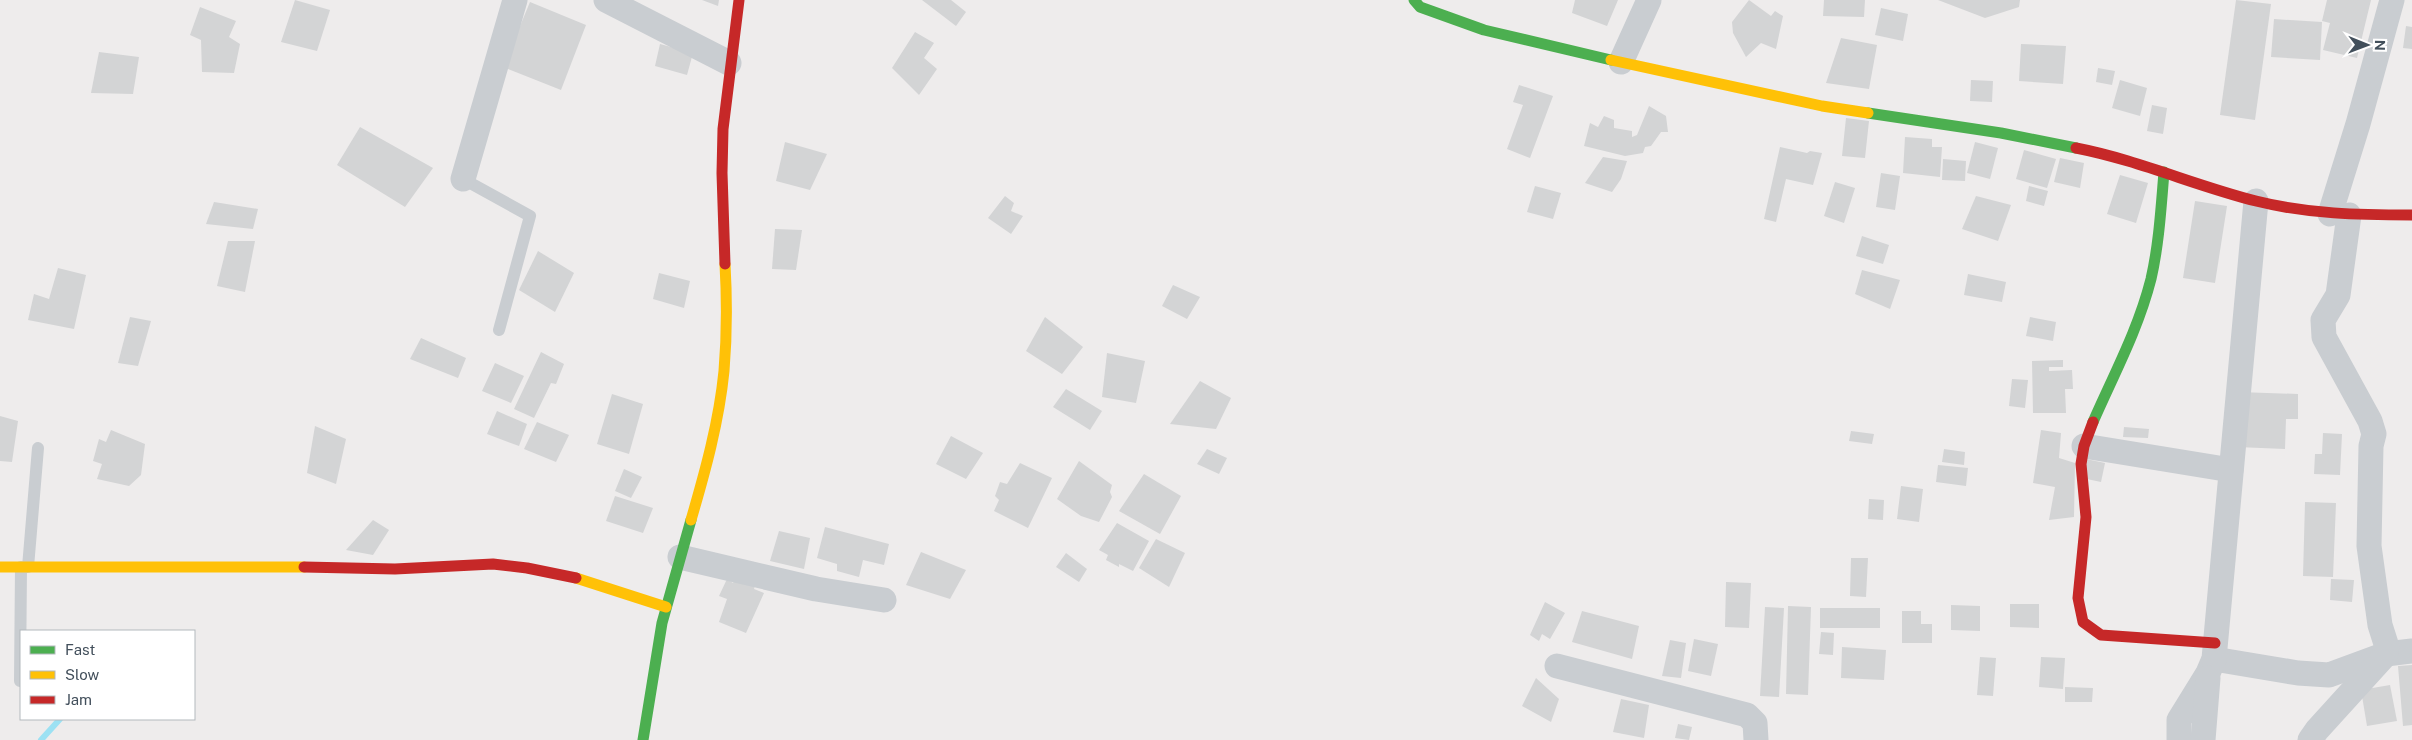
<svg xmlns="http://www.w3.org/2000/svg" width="2412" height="740" font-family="'Public Sans',sans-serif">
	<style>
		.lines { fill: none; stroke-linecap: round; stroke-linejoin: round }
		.stream { stroke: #9ce1f3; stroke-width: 6 }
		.building { fill: #d3d4d5 }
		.lane { stroke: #c9cdd1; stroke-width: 12 }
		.street { stroke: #c9cdd1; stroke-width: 25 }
		.fast { stroke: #4caf50; stroke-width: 11 }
		.slow { stroke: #ffc107; stroke-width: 11 }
		.jam { stroke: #c62828; stroke-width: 11 }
	</style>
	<rect width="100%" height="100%" fill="#eeecec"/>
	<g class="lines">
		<path class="stream" d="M41 740 60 719"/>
	</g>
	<g class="building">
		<path d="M295 0 330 10 317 51 281 42Z"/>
		<path d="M702 0H719L718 6Z"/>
		<path d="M922 0H951L966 12 956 26Z"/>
		<path d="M1575 0H1618L1607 26 1572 13Z"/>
		<path d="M1749 0 1771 16 1775 11 1783 16 1776 49 1761 43 1746 57 1733 33 1732 22Z"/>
		<path d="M1824 0H1865L1864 17 1823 16Z"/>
		<path d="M1938 0H2020L2019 7 1985 18Z"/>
		<path d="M2236 0 2271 4 2255 120 2220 115Z"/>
		<path d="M2327 0H2371L2357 58 2323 50 2330 23 2322 21Z"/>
		<path d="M530 2 586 25 561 90 503 67Z"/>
		<path d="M200 7 236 21 229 37 240 44 234 73 202 72 201 40 190 35Z"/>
		<path d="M1881 8 1908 14 1903 41 1875 35Z"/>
		<path d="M2274 19 2322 22 2320 60 2271 57Z"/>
		<path d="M2406 26 2412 27V49L2403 48Z"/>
		<path d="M915 32 934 43 924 58 937 69 919 95 892 68Z"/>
		<path d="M1841 38 1877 45 1869 89 1826 83Z"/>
		<path d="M660 44 693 53 687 75 655 66Z"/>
		<path d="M2021 44 2066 46 2063 84 2019 81Z"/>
		<path d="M99 52 139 57 133 94 91 93Z"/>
		<path d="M2098 68 2115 71 2112 85 2096 82Z"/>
		<path d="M1971 80 1993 81 1992 102 1970 101Z"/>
		<path d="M2120 80 2147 88 2140 116 2112 108Z"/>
		<path d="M1519 85 1553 96 1530 158 1507 149 1523 105 1513 102Z"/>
		<path d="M2152 105 2167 108 2163 134 2147 131Z"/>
		<path d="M1649 106 1666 116 1668 132H1661L1651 146 1645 147 1643 153 1625 156 1584 146 1590 123 1598 127 1604 116 1614 120V128L1632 131V137L1637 135Z"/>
		<path d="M1846 118 1869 121 1865 158 1842 156Z"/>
		<path d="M360 127 433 168 405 207 337 165Z"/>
		<path d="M1905 137 1932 139V147H1942L1940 177 1903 173Z"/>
		<path d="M785 142 827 154 810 190 776 181Z"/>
		<path d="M1975 142 1998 148 1990 179 1967 173Z"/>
		<path d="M1780 147 1807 153 1810 151 1822 153 1813 185 1786 179 1776 222 1764 219Z"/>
		<path d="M2024 150 2056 159 2047 188 2016 179Z"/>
		<path d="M1603 157 1627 161 1621 179 1612 192 1585 183Z"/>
		<path d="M2060 158 2084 163 2080 188 2054 182Z"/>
		<path d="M1943 159 1966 161 1965 181 1942 180Z"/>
		<path d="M1881 173 1900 176 1895 210 1876 207Z"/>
		<path d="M2120 175 2148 183 2136 223 2107 214Z"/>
		<path d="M1835 182 1855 188 1844 223 1824 216Z"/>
		<path d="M1535 186 1561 193 1553 219 1527 212Z"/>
		<path d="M2029 186 2048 191 2044 206 2026 201Z"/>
		<path d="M1005 196 1014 203 1011 211 1023 216 1011 234 988 218Z"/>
		<path d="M1976 196 2011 205 1998 241 1962 229Z"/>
		<path d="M2195 201 2227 206 2215 283 2183 278Z"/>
		<path d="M214 202 258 209 253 229 206 224Z"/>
		<path d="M775 229 802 230 796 270 772 269Z"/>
		<path d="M1862 236 1889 245 1883 264 1856 256Z"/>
		<path d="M228 241H255L245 292 217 286Z"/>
		<path d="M538 251 574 273 555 312 519 290Z"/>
		<path d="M58 268 86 275 74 329 28 320 34 294 49 299Z"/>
		<path d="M1862 270 1900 280 1890 309 1855 294Z"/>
		<path d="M659 273 690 281 684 308 653 299Z"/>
		<path d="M1968 274 2006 282 2002 302 1964 295Z"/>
		<path d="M1173 285 1200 297 1187 319 1162 306Z"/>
		<path d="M130 317 151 321 138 366 118 363Z"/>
		<path d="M1045 317 1083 347 1062 374 1026 351Z"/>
		<path d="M2030 317 2056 322 2053 341 2026 336Z"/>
		<path d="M421 338 466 358 458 378 410 359Z"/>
		<path d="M541 352 564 364 556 384 551 383 534 418 514 409Z"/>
		<path d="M1107 353 1145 361 1136 403 1102 397Z"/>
		<path d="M2063 360V367H2049V371L2072 370 2073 389H2065L2066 413H2033L2032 361Z"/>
		<path d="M495 363 524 376 511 403 482 391Z"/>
		<path d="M2012 379 2028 380 2025 408 2009 406Z"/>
		<path d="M1200 381 1231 398 1216 429 1170 424Z"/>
		<path d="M1066 389 1102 411 1090 430 1053 407Z"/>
		<path d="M2239 392 2298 394V419H2286L2285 449 2237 447Z"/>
		<path d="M612 394 643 404 629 454 597 444Z"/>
		<path d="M497 411 527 424 519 446 487 434Z"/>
		<path d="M0 416 18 421 12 462 0 461Z"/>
		<path d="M537 422 569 435 556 462 524 449Z"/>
		<path d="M315 426 346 439 336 484 307 473Z"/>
		<path d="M2124 427 2149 429 2148 438 2123 437Z"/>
		<path d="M111 430 145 444 141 475 129 486 97 479 102 464 93 461 99 439 106 442Z"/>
		<path d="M2041 430 2061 433 2059 458 2075 463 2074 517 2049 520 2055 487 2033 483Z"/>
		<path d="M1851 431 1874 434 1872 444 1849 441Z"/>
		<path d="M2323 433 2342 434 2340 475 2314 474 2315 454H2322Z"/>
		<path d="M951 436 983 453 966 479 936 464Z"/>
		<path d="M1207 449 1227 458 1219 474 1197 464Z"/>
		<path d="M1944 449 1965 452 1964 465 1942 462Z"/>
		<path d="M2086 459 2105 463 2101 482 2082 478Z"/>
		<path d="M1079 461 1112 485 1110 492 1112 497 1099 522 1081 516 1057 499Z"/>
		<path d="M1020 463 1052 478 1028 528 994 511 999 500 995 496 1000 482 1007 484Z"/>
		<path d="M1938 465 1968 468 1966 486 1936 482Z"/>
		<path d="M624 469 642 477 631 498 615 491Z"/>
		<path d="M1144 474 1181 496 1160 534 1119 511Z"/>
		<path d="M1901 486 1923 489 1919 522 1897 519Z"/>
		<path d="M615 496 653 508 643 533 606 521Z"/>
		<path d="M1869 499 1884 500 1883 520 1868 519Z"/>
		<path d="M2305 502 2336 503 2333 577 2303 576Z"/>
		<path d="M373 520 389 530 373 555 346 550Z"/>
		<path d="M1117 523 1149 541 1133 571 1119 564V567L1106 560 1108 555 1099 550Z"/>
		<path d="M825 527 889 544 884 565 863 560 859 577 837 571V564L817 558Z"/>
		<path d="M779 531 810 538 804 569 770 561Z"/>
		<path d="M1156 539 1185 553 1169 587 1139 568Z"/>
		<path d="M921 552 966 570 950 599 906 585Z"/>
		<path d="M1066 553 1087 569 1079 582 1056 567Z"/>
		<path d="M1851 558H1868L1866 597 1850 596Z"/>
		<path d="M737 574 756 582 754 589 764 593 746 633 719 622 727 599 719 596 727 579 733 583Z"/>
		<path d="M2331 579 2354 580 2352 602 2330 600Z"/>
		<path d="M1726 582 1751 583 1749 628 1725 627Z"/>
		<path d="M1545 602 1565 613 1550 639 1542 634 1539 641 1530 635Z"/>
		<path d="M2010 604H2039V628L2010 627Z"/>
		<path d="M1951 605 1980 606V631L1951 630Z"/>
		<path d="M1788 606 1811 607 1808 695 1786 694Z"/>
		<path d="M1765 607 1784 608 1779 697 1760 696Z"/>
		<rect x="1820" y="608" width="60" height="20"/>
		<path d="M1582 611 1639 626 1632 659 1572 642Z"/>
		<path d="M1902 611H1921V624H1932V643H1902Z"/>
		<path d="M1821 632 1834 633 1833 655 1819 654Z"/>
		<path d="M1694 639 1718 644 1711 676 1688 671Z"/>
		<path d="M1670 640 1686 643 1681 678 1662 676Z"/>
		<path d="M1842 647 1886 650 1884 680 1841 678Z"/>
		<path d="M1980 657 1996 658 1993 696 1977 695Z"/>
		<path d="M2041 657 2065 658 2063 689 2039 687Z"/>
		<path d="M2412 665V725L2403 726 2398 666Z"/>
		<path d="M1536 678 1559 699 1551 722 1522 706Z"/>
		<path d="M2390 685 2397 721 2367 726 2361 690Z"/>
		<path d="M2065 687 2093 688 2092 702H2065Z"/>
		<path d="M1621 699 1649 705 1644 738 1613 732Z"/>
		<path d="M1678 724 1692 727 1689 740 1675 738Z"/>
	</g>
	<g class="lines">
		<g class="lane">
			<path d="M463 179 530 216 499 330"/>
			<path d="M28 567 38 448"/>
			<path d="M20 681 21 567"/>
		</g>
		<g class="street">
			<path d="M606 0 729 63"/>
			<path d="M1621 62 1649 0"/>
			<path d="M463 179 515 0"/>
			<path d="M2330 214 2358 124 2392 0"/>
			<path d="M2084 446 2231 470"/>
			<path d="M680 557 816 589 884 600"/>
			<path d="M2214 659 2298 673 2329 675 2386 654 2412 651"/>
			<path d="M1557 666 1747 715 1755 723 1756 740"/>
			<path d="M2179 740V720L2208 673 2214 659 2256 201"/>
			<path d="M2203 740 2208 678"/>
			<path d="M2310 740 2317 730 2386 654 2387 647 2380 625 2369 546 2371 446 2374 434 2370 421 2324 337 2323 320 2338 295 2349 215"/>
		</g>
		<g class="fast">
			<path d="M1414 0 1420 7 1484 30 1611 60"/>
			<path d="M1868 113 2001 133 2076 148"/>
			<path d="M2093 422C2114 374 2138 330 2151 279 2159 244 2161 208 2164 172"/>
			<path d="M643 740 662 623 691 520"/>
		</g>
		<g class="slow">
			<path d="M1611 60 1822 106 1868 113"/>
			<path d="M691 520C705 472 719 422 724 371 727 335 727 299 725 264"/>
			<path d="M0 567H304"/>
			<path d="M576 578 666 607"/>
		</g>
		<g class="jam">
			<path d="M2076 148C2138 160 2196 186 2256 201 2308 214 2359 215 2412 215"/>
			<path d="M725 264 722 173 723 129 739 0"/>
			<path d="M2093 422 2084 446 2081 464 2086 517 2078 598 2083 622 2101 635 2215 643"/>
			<path d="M304 567 395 569 493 564 527 568 576 578"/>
		</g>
	</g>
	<rect x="20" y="630" width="175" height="90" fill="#ffffff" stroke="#b3b9bd"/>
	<rect x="30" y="646" width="25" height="8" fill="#4caf50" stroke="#b3b9bd"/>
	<text x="65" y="655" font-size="15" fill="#424f5b">Fast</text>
	<rect x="30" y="671" width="25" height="8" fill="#ffc107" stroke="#b3b9bd"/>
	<text x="65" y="680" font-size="15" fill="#424f5b">Slow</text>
	<rect x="30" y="696" width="25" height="8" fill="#c62828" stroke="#b3b9bd"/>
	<text x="65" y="705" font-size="15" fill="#424f5b">Jam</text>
	<g transform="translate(2367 45) rotate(91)" stroke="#ffffff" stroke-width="4" paint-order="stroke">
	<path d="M0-4L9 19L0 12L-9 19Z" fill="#424f5b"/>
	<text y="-8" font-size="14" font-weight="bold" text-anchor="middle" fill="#424f5b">N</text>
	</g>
</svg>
